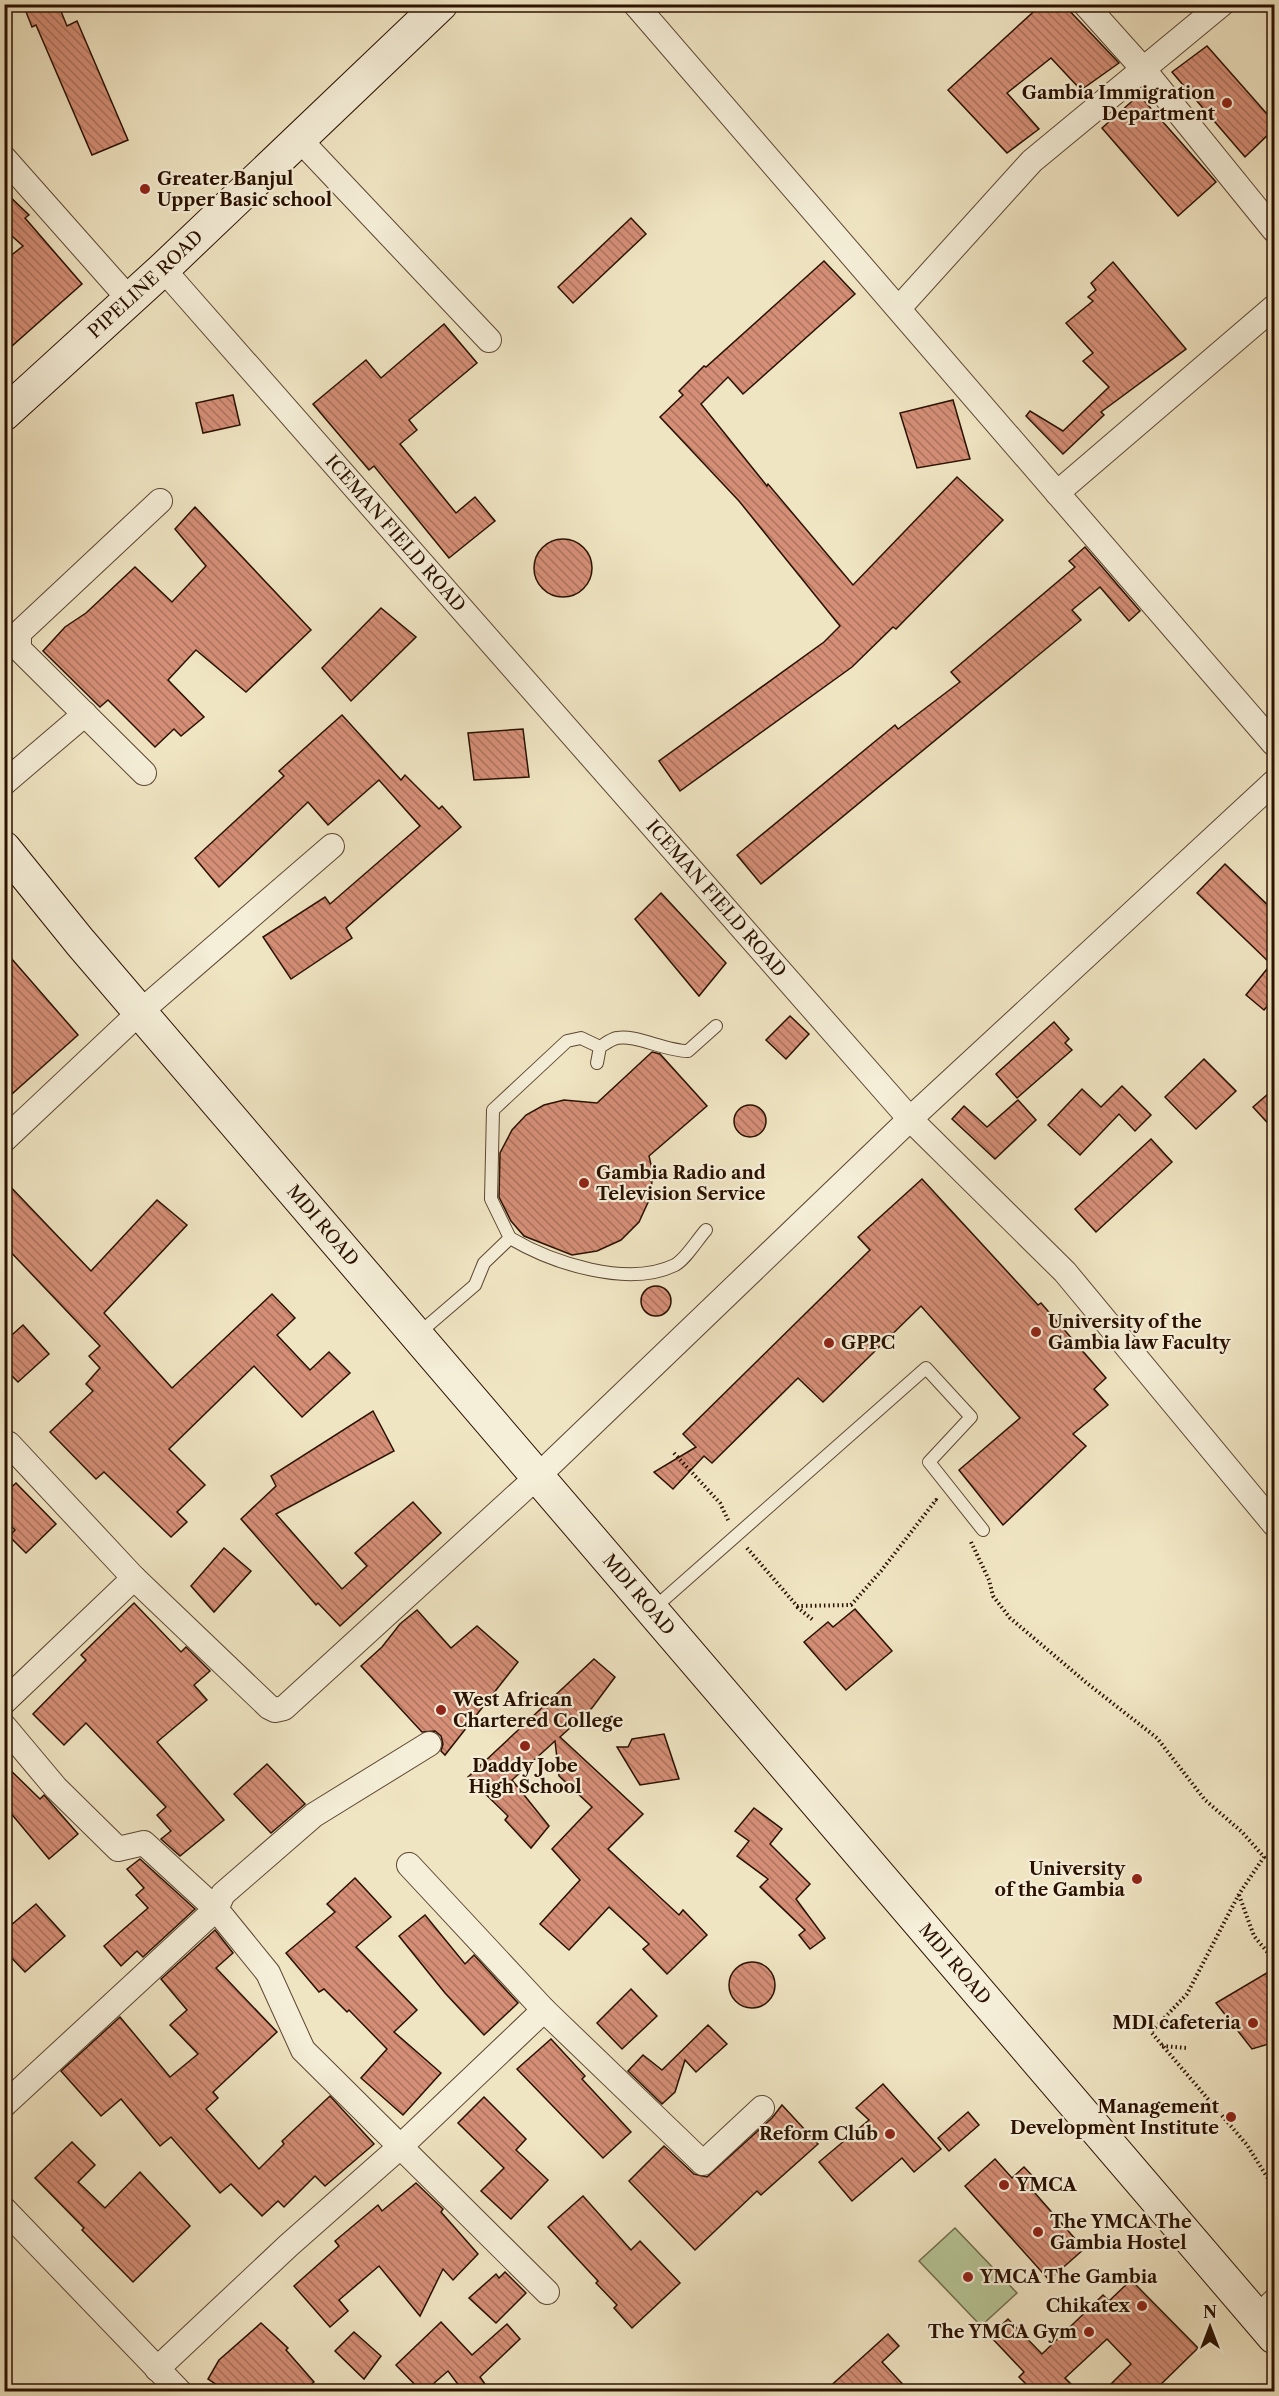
<svg xmlns="http://www.w3.org/2000/svg" width="1279" height="2396" font-family="'Libre Caslon Text',serif">
	<style>
		.pitch { fill: #b6c596; stroke: #706b4b; stroke-width: 1.5 }
		.building { fill: url(#building-back-hatch); stroke: #2a1100; stroke-width: 1.5 }
		.lines { fill: none; stroke-linecap: round; stroke-linejoin: round }
		.lane-casing { stroke: #5c4631; stroke-width: 14 }
		.street-casing { stroke: #5c4631; stroke-width: 26 }
		.secondary-casing { stroke: #2a1100; stroke-width: 35 }
		.path { stroke: #2a1100; stroke-width: 4; stroke-dasharray: 1.5 3; stroke-linecap: butt }
		.lane { stroke: #f5eed8; stroke-width: 12 }
		.street { stroke: #f5eed8; stroke-width: 24 }
		.secondary { stroke: #f5eed8; stroke-width: 33 }
		.poi-dot { fill: #8f2418; stroke: #f5eed8; stroke-width: 2 }
		.labels { text-anchor: middle; stroke-width: 4.5; stroke-linejoin: round; paint-order: stroke }
		.poi-label { font-size: 18px; font-weight: bold; fill: #2a1100; stroke: #f5eed8; text-anchor: start }
		.street-label { font-size: 18px; fill: #2a1100; stroke: #f5eed8 }
	</style>
	<defs>
		<pattern id="building-back-hatch" width="6" height="6" patternUnits="userSpaceOnUse" patternTransform="scale(1.5)"><rect width="6" height="6" fill="#d58f77"/><path d="M-1 5l2 2M0 0l6 6M5-1l2 2" fill="none" stroke="#ad735f"/></pattern>
	</defs>
	<rect width="100%" height="100%" fill="#f0e5c3"/>
	<filter id="stains"><feTurbulence type="fractalNoise" baseFrequency=".00333" numOctaves="4"/><feColorMatrix values="0 0 0 0 .2 0 0 0 0 .09 0 0 0 0 .02 0 0 0 .5 -.17"/></filter>
	<radialGradient id="worn" r=".72"><stop offset=".6" stop-color="#630" stop-opacity="0"/><stop offset="1" stop-color="#630" stop-opacity=".3"/></radialGradient>
	<path class="pitch" d="M955 2228 1017 2293 981 2326 919 2261Z"/>
	<g class="building">
		<path d="M23 4H58L67 26 77 21 128 140 92 155 36 25 32 27Z"/>
		<path d="M1042 4H1063L1119 63 1081 90 1051 58 1007 93 1039 129 1007 153 948 90Z"/>
		<path d="M1207 46 1275 123V128L1245 157 1172 72Z"/>
		<path d="M1139 95 1216 182 1178 216 1102 128Z"/>
		<path d="M4 191 29 215 25 218 82 284 4 353V261L23 246 4 229Z"/>
		<path d="M631 218 646 234 573 303 558 287Z"/>
		<path d="M824 261 855 294 743 394 728 377 701 404 767 486 768 484 853 585 957 477 1003 520 896 629 893 627 852 667 680 791 659 761 824 642 840 626 739 501 660 417 683 395 679 391 704 366 706 367Z"/>
		<path d="M1113 262 1186 349 1101 412 1104 415 1063 454 1026 416 1030 411 1063 431 1109 387 1083 361 1093 353 1066 323 1093 301 1088 297 1096 290 1091 283Z"/>
		<path d="M444 324 477 363 409 420 417 430 400 444 456 513 475 497 495 521 449 558 374 466 369 470 313 404 366 360 381 378Z"/>
		<path d="M233 395 240 425 203 433 196 403Z"/>
		<path d="M953 400 970 459 917 468 900 413Z"/>
		<path d="M195 507 311 630 246 692 196 650 168 680 204 717 181 736 174 729 155 747 108 700 100 707 43 651 65 627 86 613 135 567 172 602 206 566 175 529Z"/>
		<circle cx="563" cy="568" r="29"/>
		<path d="M1085 547 1140 611 1129 621 1100 587 1072 610 1081 620 761 884 737 855 895 725 898 729 960 682 951 672 1075 567 1069 561Z"/>
		<path d="M381 608 416 637 351 701 322 668Z"/>
		<path d="M342 715 401 780 405 775 439 809 442 806 461 827 346 928 352 938 291 979 263 937 325 897 330 904 420 826 379 780 328 825 308 802 219 887 195 858 284 776 279 771Z"/>
		<path d="M523 729 529 777 474 780 468 733Z"/>
		<path d="M1225 864 1275 912V997L1264 1010 1246 995 1271 964 1197 893Z"/>
		<path d="M661 893 726 963 699 996 635 919Z"/>
		<path d="M4 950 78 1035 4 1101Z"/>
		<path d="M790 1016 809 1034 786 1059 766 1040Z"/>
		<path d="M1054 1022 1069 1039 1065 1043 1072 1050 1017 1098 996 1074Z"/>
		<path d="M652 1052 660 1054 707 1106 649 1156 653 1173 650 1198 639 1222 621 1240 597 1251 572 1255 524 1236 511 1221 499 1197 500 1153 512 1130 526 1115 544 1105 564 1100 597 1103Z"/>
		<path d="M1204 1059 1236 1091 1196 1129 1165 1097Z"/>
		<path d="M1122 1086 1151 1115 1135 1131 1119 1114 1080 1155 1048 1125 1082 1089 1101 1107Z"/>
		<path d="M1275 1088V1131L1253 1107Z"/>
		<path d="M1018 1100 1036 1120 995 1159 952 1119 964 1106 987 1127Z"/>
		<circle cx="750" cy="1121" r="16"/>
		<path d="M1151 1139 1172 1162 1096 1232 1075 1209Z"/>
		<path d="M922 1179 1038 1305 1041 1303 1106 1378 1094 1389 1108 1405 1073 1434 1086 1446 1003 1525 959 1470 1020 1418 921 1306 823 1402 798 1378 712 1463 704 1456 673 1489 654 1472 696 1447 683 1434 870 1250 858 1237Z"/>
		<path d="M4 1180 91 1271 157 1200 187 1225 104 1313 172 1388 272 1294 295 1318 277 1335 310 1370 329 1352 350 1373 302 1417 254 1366 169 1449 205 1485 177 1512 187 1522 171 1537 104 1472 96 1479 50 1432 93 1391 86 1384 100 1368 89 1356 100 1346 4 1245Z"/>
		<circle cx="656" cy="1301" r="15"/>
		<path d="M23 1325 49 1354 18 1382 4 1368V1342Z"/>
		<path d="M373 1411 394 1451 276 1514 342 1589 367 1566 355 1553 413 1502 441 1533 340 1626 318 1603 316 1605 241 1519 276 1486 271 1476Z"/>
		<path d="M16 1483 56 1524 26 1553 9 1536 15 1530 4 1519V1494Z"/>
		<path d="M224 1548 251 1571 214 1612 191 1586Z"/>
		<path d="M134 1603 181 1652 186 1647 210 1671 194 1685 207 1700 157 1742 224 1820 180 1856 161 1839 171 1831 157 1815 166 1807 86 1723 64 1745 33 1714 86 1660 81 1655Z"/>
		<path d="M855 1609 892 1651 846 1690 804 1642 828 1622 833 1627Z"/>
		<path d="M417 1610 451 1648 477 1626 518 1662 445 1755 441 1751 443 1744 441 1736 435 1731 422 1732 361 1666 382 1647 400 1624Z"/>
		<path d="M594 1659 615 1677 592 1708 560 1737 643 1814 608 1849 679 1915 683 1910 707 1935 667 1974 643 1949 649 1944 609 1907 569 1950 540 1924 580 1880 552 1849 592 1807 559 1776 555 1741 512 1780 549 1826 531 1848 505 1820 508 1816 468 1777Z"/>
		<path d="M664 1734 679 1779 640 1785 617 1747H628L632 1739Z"/>
		<path d="M4 1764 40 1799 44 1795 78 1834 49 1859 4 1805Z"/>
		<path d="M267 1764 305 1804 271 1833 234 1794Z"/>
		<path d="M754 1808 782 1829 770 1844 810 1884 796 1899 825 1938 810 1949 799 1935 805 1930 760 1887 768 1879 737 1856 749 1841 735 1831Z"/>
		<path d="M140 1859 195 1909 143 1957 137 1951 121 1966 104 1946 148 1908 136 1895 144 1888 127 1869Z"/>
		<path d="M355 1878 391 1917 356 1947 417 2010 394 2032 441 2073 403 2115 361 2078 387 2049 349 2010 347 2012 324 1989 319 1992 286 1953 335 1912 327 1904Z"/>
		<path d="M36 1904 65 1936 25 1972 4 1950V1931Z"/>
		<path d="M425 1915 465 1964 474 1955 518 2003 484 2035 445 1993 399 1936Z"/>
		<path d="M215 1930 233 1953 216 1968 277 2032 213 2092 218 2098 206 2109 259 2169 284 2144 282 2141 330 2096 374 2144 325 2186 315 2176 284 2207 278 2201 262 2216 231 2184 220 2193 171 2137 160 2146 121 2099 101 2116 61 2071 120 2017 170 2077 198 2054 170 2025 187 2010 161 1979Z"/>
		<circle cx="752" cy="1985" r="23"/>
		<path d="M1275 1968V2042L1252 2049 1216 2003Z"/>
		<path d="M631 1989 657 2016 622 2049 597 2023Z"/>
		<path d="M708 2025 727 2044 696 2072 685 2060 675 2092 662 2104 628 2071 643 2055 662 2070Z"/>
		<path d="M551 2039 585 2076 582 2079 631 2132 603 2158 517 2069Z"/>
		<path d="M883 2084 941 2149 914 2172 902 2158 852 2201 819 2162 869 2120 856 2108Z"/>
		<path d="M484 2097 526 2139 516 2150 548 2180 511 2219 481 2191 504 2168 458 2123Z"/>
		<path d="M782 2105 818 2144 761 2195 757 2191 695 2250 629 2181 664 2146 694 2174 707 2177 772 2118Z"/>
		<path d="M968 2112 979 2125 949 2151 938 2138Z"/>
		<path d="M72 2142 95 2165 78 2182 105 2208 140 2172 190 2226 133 2282 82 2230 84 2228 35 2178Z"/>
		<path d="M995 2159 1012 2178 1024 2167 1041 2185 1034 2192 1084 2249 1049 2280 965 2186Z"/>
		<path d="M416 2183 443 2209 441 2212 478 2254 453 2280 443 2269 420 2316 379 2266 339 2300 348 2311 330 2327 294 2286 339 2246 335 2241 378 2205 382 2211Z"/>
		<path d="M583 2196 631 2250 640 2241 680 2283 632 2328 614 2308 617 2305 596 2283 598 2281 548 2227Z"/>
		<path d="M505 2272 526 2293 496 2323 469 2298 496 2274 499 2278Z"/>
		<path d="M1131 2280 1198 2348 1154 2391H1104L1131 2364 1107 2339 1065 2378 1078 2391H1033L1019 2377 1024 2372 990 2336 1008 2319 1042 2354 1103 2295 1109 2301Z"/>
		<path d="M441 2322 472 2355 507 2324 520 2339 480 2377 490 2391H463L448 2371 425 2391H421L396 2365Z"/>
		<path d="M261 2323 288 2348 286 2350 314 2382 303 2391H226L208 2379 219 2360Z"/>
		<path d="M354 2332 381 2356 364 2379 335 2351Z"/>
		<path d="M888 2334 899 2346 882 2362 909 2391H825Z"/>
	</g>
	<g class="lines">
		<defs>
			<g id="lane">
				<path d="M597 1063 600 1047C605 1044 611 1039 617 1038 635 1034 665 1051 688 1051L716 1026"/>
				<path d="M510 1238 491 1199 493 1110 567 1041 581 1038 600 1047"/>
				<path d="M418 1334 475 1285 484 1263 510 1238C552 1263 628 1288 675 1265 686 1259 697 1240 706 1230"/>
				<path d="M653 1609 926 1368 971 1417 929 1462 983 1530"/>
				<path d="M1254 2312 1274 2293"/>
			</g>
			<g id="street">
				<path d="M635 4 1274 744"/>
				<path d="M1085 4 1145 71 1274 230"/>
				<path d="M300 140 489 340"/>
				<path d="M4 158 130 300"/>
				<path id="s1" d="M163 269 910 1119 1065 1272 1274 1524"/>
				<path d="M899 308 1032 161 1222 4"/>
				<path d="M1057 493 1274 307"/>
				<path d="M144 773 19 649V633L160 501"/>
				<path d="M4 783 85 714"/>
				<path d="M4 1140 140 1012 332 846"/>
				<path d="M9 1444 134 1578 269 1707 275 1710 284 1708 538 1476 910 1119 1274 782"/>
				<path d="M4 1702 134 1578"/>
				<path d="M4 1726 56 1788 118 1849 144 1843 216 1909 268 1973 303 2050 547 2292"/>
				<path d="M409 1865 544 2010 703 2163 762 2108"/>
				<path d="M4 2105 216 1909 223 1894 314 1815 429 1744"/>
				<path d="M4 2209 180 2392"/>
				<path d="M157 2369 289 2245 400 2147 544 2010"/>
			</g>
			<g id="secondary">
				<path id="s2" d="M4 414 163 269 441 4"/>
				<path id="s3" d="M4 848 80 942 1274 2337"/>
			</g>
		</defs>
		<use href="#lane" class="lane-casing"/>
		<use href="#street" class="street-casing"/>
		<use href="#secondary" class="secondary-casing"/>
		<g class="path">
			<path d="M674 1453 720 1503 729 1522"/>
			<path d="M971 1542 989 1580 993 1596 1010 1618 1088 1684 1157 1738 1205 1800 1242 1832 1264 1857 1239 1894 1187 1994 1151 2032 1247 2145 1274 2188"/>
			<path d="M747 1548 797 1606 851 1605 881 1571 936 1500 938 1502"/>
			<path d="M797 1607 813 1620"/>
			<path d="M1239 1895 1254 1936 1274 1960"/>
			<path d="M1162 2046 1187 2048"/>
		</g>
		<use href="#lane" class="lane"/>
		<use href="#street" class="street"/>
		<use href="#secondary" class="secondary"/>
	</g>
	<g class="poi-dot">
		<circle cx="1227" cy="103" r="6"/>
		<circle cx="145" cy="189" r="6"/>
		<circle cx="584" cy="1183" r="6"/>
		<circle cx="1036" cy="1332" r="6"/>
		<circle cx="829" cy="1343" r="6"/>
		<circle cx="441" cy="1710" r="6"/>
		<circle cx="525" cy="1746" r="6"/>
		<circle cx="1137" cy="1879" r="6"/>
		<circle cx="1253" cy="2023" r="6"/>
		<circle cx="1231" cy="2117" r="6"/>
		<circle cx="890" cy="2134" r="6"/>
		<circle cx="1004" cy="2185" r="6"/>
		<circle cx="1038" cy="2232" r="6"/>
		<circle cx="968" cy="2277" r="6"/>
		<circle cx="1142" cy="2306" r="6"/>
		<circle cx="1089" cy="2332" r="6"/>
	</g>
	<g class="labels">
		<g class="poi-label">
			<text x="1215" y="99" text-anchor="end">Gambia Immigration<tspan x="1215" dy="21">Department</tspan></text>
			<text x="157" y="185">Greater Banjul<tspan x="157" dy="21">Upper Basic school</tspan></text>
			<text x="596" y="1179">Gambia Radio and<tspan x="596" dy="21">Television Service</tspan></text>
			<text x="1048" y="1328">University of the<tspan x="1048" dy="21">Gambia law Faculty</tspan></text>
			<text x="841" y="1349">GPPC</text>
			<text x="453" y="1706">West African<tspan x="453" dy="21">Chartered College</tspan></text>
			<text x="525" y="1772" text-anchor="middle">Daddy Jobe<tspan x="525" dy="21">High School</tspan></text>
			<text x="1125" y="1875" text-anchor="end">University<tspan x="1125" dy="21">of the Gambia</tspan></text>
			<text x="1241" y="2029" text-anchor="end">MDI cafeteria</text>
			<text x="1219" y="2113" text-anchor="end">Management<tspan x="1219" dy="21">Development Institute</tspan></text>
			<text x="878" y="2140" text-anchor="end">Reform Club</text>
			<text x="1016" y="2191">YMCA</text>
			<text x="1050" y="2228">The YMCA The<tspan x="1050" dy="21">Gambia Hostel</tspan></text>
			<text x="980" y="2283">YMCA The Gambia</text>
			<text x="1130" y="2312" text-anchor="end">Chikatex</text>
			<text x="1077" y="2338" text-anchor="end">The YMCA Gym</text>
		</g>
		<g class="street-label">
			<text dy="6" stroke="none"><textPath href="#s2" startOffset="192">PIPELINE ROAD</textPath></text>
			<text dy="6" stroke="none"><textPath href="#s1" startOffset="352">ICEMAN FIELD ROAD</textPath></text>
			<text dy="6" stroke="none"><textPath href="#s1" startOffset="838">ICEMAN FIELD ROAD</textPath></text>
			<text dy="6" stroke="none"><textPath href="#s3" startOffset="494">MDI ROAD</textPath></text>
			<text dy="6" stroke="none"><textPath href="#s3" startOffset="980">MDI ROAD</textPath></text>
			<text dy="6" stroke="none"><textPath href="#s3" startOffset="1466">MDI ROAD</textPath></text>
		</g>
	</g>
	<rect width="1279" height="2396" fill="none" stroke="#f0e5c3" stroke-width="24"/>
	<rect x="6" y="6" width="1267" height="2384" fill="none" stroke="#2a1100" stroke-width="3"/>
	<rect x="12" y="12" width="1255" height="2372" fill="none" stroke="#2a1100" stroke-width="1.5"/>
	<g transform="translate(1210 2327)" stroke="#f5eed8" stroke-width="4.5" paint-order="stroke">
	<path d="M0-4.5L10 22L0 15L-10 22Z" fill="#2a1100"/>
	<text y="-9" font-size="16" font-weight="bold" text-anchor="middle" fill="#2a1100">N</text>
	</g>
	<rect width="100%" height="100%" filter="url(#stains)"/>
	<rect width="100%" height="100%" fill="url(#worn)"/>
</svg>
